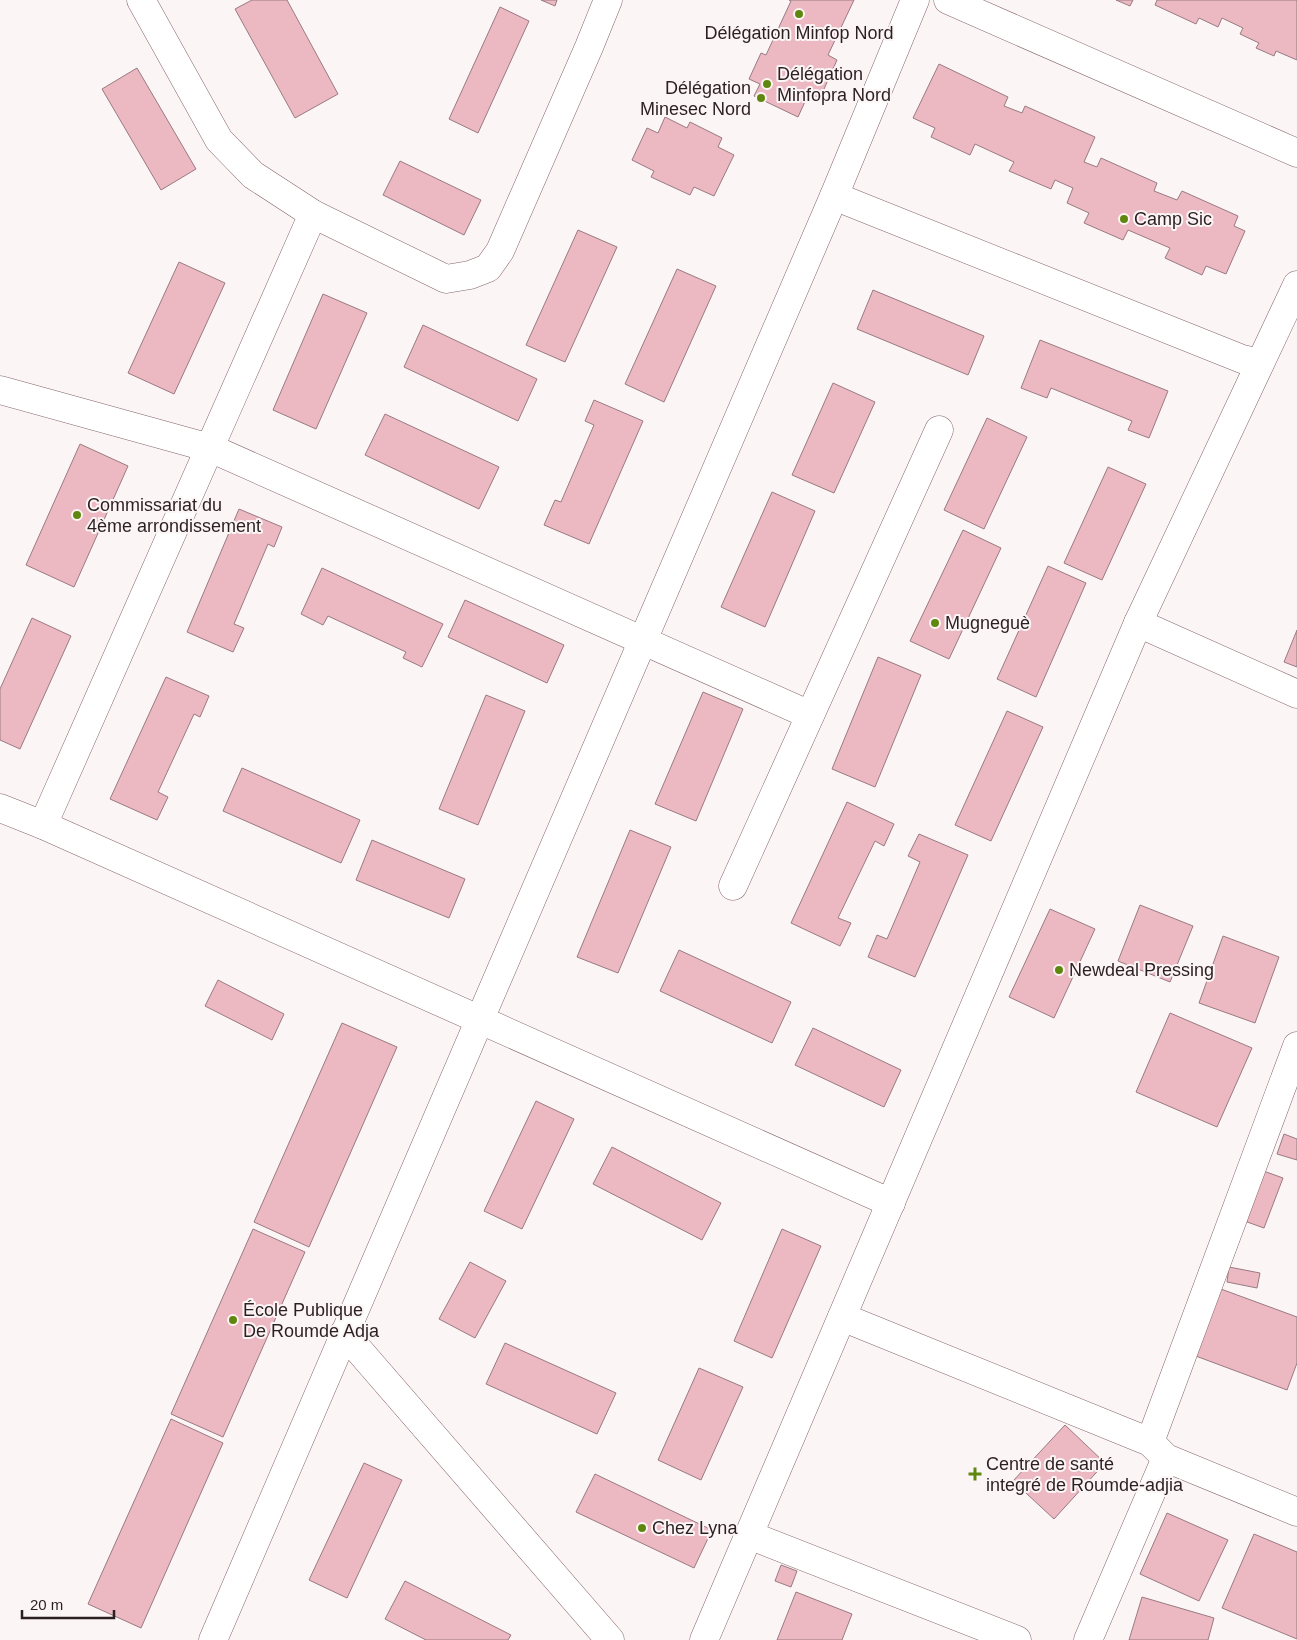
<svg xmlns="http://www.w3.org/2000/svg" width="1297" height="1640" font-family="Arial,sans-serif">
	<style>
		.building { fill: #ecb8c2; stroke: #9a7a81 }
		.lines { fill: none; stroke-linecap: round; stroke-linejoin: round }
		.minor-casing { stroke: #85666c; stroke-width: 29 }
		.minor { stroke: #fff; stroke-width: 28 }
		.poi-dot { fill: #5f870f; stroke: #fcf5f6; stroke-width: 2 }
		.labels { text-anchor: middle; stroke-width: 4; stroke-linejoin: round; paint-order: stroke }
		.poi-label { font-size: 18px; fill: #2b1f21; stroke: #fcf5f6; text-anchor: start }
	</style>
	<rect width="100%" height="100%" fill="#fcf5f6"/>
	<g class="building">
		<path d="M252 0H287L338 94 295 118 235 9Z"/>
		<path d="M541 0H557L555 6Z"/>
		<path d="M789 0H854L828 55 837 60 820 98 809 93 798 117 754 96 760 84 749 79 761 53 766 55 791 1Z"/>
		<path d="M1116 0H1133L1130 6Z"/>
		<path d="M1157 0H1297V60L1276 51 1274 56 1256 48 1259 43 1240 34 1243 28 1222 18 1218 27 1199 18 1196 24 1155 5Z"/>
		<path d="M500 7 529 21 478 133 449 119Z"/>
		<path d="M939 64 1008 97 1004 106 1022 113 1025 106 1095 137 1084 162 1097 167 1101 158 1157 183 1154 191 1177 200 1182 191 1238 216 1234 226 1245 231 1226 274 1206 266 1202 275 1165 258 1170 248 1128 230 1123 240 1084 223 1089 213 1067 203 1073 188 1055 180 1051 189 1009 171 1014 162 975 144 970 155 931 137 935 128 913 118Z"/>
		<path d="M137 68 196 169 161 190 102 89Z"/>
		<path d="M665 117 687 128 690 122 722 138 718 147 734 155 714 196 694 187 690 195 651 177 654 171 632 160 647 128 658 133Z"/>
		<path d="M400 161 481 200 464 235 383 195Z"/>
		<path d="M578 230 617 247 565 362 526 345Z"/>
		<path d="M179 262 225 283 174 394 128 373Z"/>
		<path d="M677 269 716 286 664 402 625 384Z"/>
		<path d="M873 290 984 336 968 375 857 329Z"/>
		<path d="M323 294 367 313 316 429 273 410Z"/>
		<path d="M423 325 537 379 518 421 404 367Z"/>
		<path d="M1040 340 1168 391 1149 438 1128 430 1132 421 1051 388 1047 398 1021 388Z"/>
		<path d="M833 383 875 402 834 493 792 475Z"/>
		<path d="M594 400 643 421 589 544 544 525 555 500 561 502 594 425 585 421Z"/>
		<path d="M385 414 499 467 479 509 365 455Z"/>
		<path d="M987 418 1027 437 984 529 944 510Z"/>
		<path d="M80 444 128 466 74 587 26 565Z"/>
		<path d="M1108 467 1146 484 1102 580 1064 563Z"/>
		<path d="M772 492 815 511 765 627 721 607Z"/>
		<path d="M239 509 282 527 274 547 268 544 234 624 244 628 233 652 187 632Z"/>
		<path d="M963 530 1001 548 949 659 910 641Z"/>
		<path d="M1048 566 1086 583 1036 697 997 679Z"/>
		<path d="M322 568 443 624 422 667 403 658 406 652 328 616 323 625 301 614Z"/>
		<path d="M465 600 564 645 547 683 448 637Z"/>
		<path d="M32 618 71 636 20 749 0 740V689Z"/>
		<path d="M1297 630V667L1284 662Z"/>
		<path d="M878 657 921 675 875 787 832 769Z"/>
		<path d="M166 677 209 696 200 717 194 714 158 792 168 797 157 820 110 799Z"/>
		<path d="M703 692 743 709 696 821 655 804Z"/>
		<path d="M486 695 525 711 478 825 439 809Z"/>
		<path d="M1007 711 1043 727 991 841 955 825Z"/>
		<path d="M242 768 360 820 341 863 223 811Z"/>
		<path d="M847 802 894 824 884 846 875 841 838 918 851 923 840 946 791 923Z"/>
		<path d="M630 830 671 847 618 973 577 957Z"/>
		<path d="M919 834 968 855 915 977 868 957 877 935 887 939 920 862 908 856Z"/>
		<path d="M372 840 465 879 449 918 356 880Z"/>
		<path d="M1140 905 1193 926 1170 982 1118 961Z"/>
		<path d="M1050 909 1095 929 1054 1018 1009 997Z"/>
		<path d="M1223 936 1279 957 1255 1023 1199 1003Z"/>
		<path d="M679 950 791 1002 772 1043 660 991Z"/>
		<path d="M218 980 284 1014 272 1040 205 1006Z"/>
		<path d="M1170 1013 1252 1048 1217 1127 1136 1092Z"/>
		<path d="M342 1023 397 1047 309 1247 254 1222Z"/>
		<path d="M813 1028 901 1070 884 1107 795 1065Z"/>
		<path d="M536 1101 574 1119 522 1229 484 1211Z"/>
		<path d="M1284 1134 1297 1139V1160L1277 1154Z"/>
		<path d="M612 1147 721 1203 702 1240 593 1184Z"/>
		<path d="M1255 1168 1283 1178 1264 1228 1236 1218Z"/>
		<path d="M253 1229 305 1252 223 1437 171 1414Z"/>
		<path d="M782 1229 821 1246 772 1358 734 1341Z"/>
		<path d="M470 1262 506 1281 475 1338 439 1319Z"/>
		<path d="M1229 1267 1260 1273 1257 1288 1227 1282Z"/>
		<path d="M1210 1285 1297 1317V1363L1287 1390 1185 1352Z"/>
		<path d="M505 1343 616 1393 597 1434 486 1384Z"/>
		<path d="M699 1368 743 1387 701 1480 658 1460Z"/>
		<path d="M171 1419 223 1443 141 1628 88 1604Z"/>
		<path d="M1065 1425 1105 1463 1054 1519 1013 1481Z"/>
		<path d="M364 1463 402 1480 347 1598 309 1580Z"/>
		<path d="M595 1474 712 1530 694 1568 576 1512Z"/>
		<path d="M1167 1513 1228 1540 1199 1601 1140 1574Z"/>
		<path d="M1254 1534 1297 1552V1639L1222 1608Z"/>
		<path d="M781 1565 797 1571 791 1587 775 1581Z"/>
		<path d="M405 1581 511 1635 508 1640H426L385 1619Z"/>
		<path d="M796 1592 852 1614 842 1640H777Z"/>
		<path d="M1142 1597 1214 1618 1208 1640H1129Z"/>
	</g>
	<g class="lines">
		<defs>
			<g id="minor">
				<path d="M141 0 219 140 253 175 313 214 446 279 470 275 488 268 500 251 589 47 608 0"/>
				<path d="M948 0 1297 153"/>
				<path d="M834 196 1242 359 1260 363"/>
				<path d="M0 390 210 448 810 715"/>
				<path d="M1138 623 1297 694"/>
				<path d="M0 808 43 825 891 1203"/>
				<path d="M43 825 313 214"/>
				<path d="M733 886 939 430"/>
				<path d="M842 1317 1150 1442 1166 1458 1297 1512"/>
				<path d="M344 1333 610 1640"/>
				<path d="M1150 1442 1297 1046"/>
				<path d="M749 1535 1017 1640"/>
				<path d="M213 1640 834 196 915 0"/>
				<path d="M704 1640 1138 623 1297 285"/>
				<path d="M1088 1640 1166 1458"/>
			</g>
		</defs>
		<use href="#minor" class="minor-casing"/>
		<use href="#minor" class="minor"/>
	</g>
	<g class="poi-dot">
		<circle cx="799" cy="14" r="5"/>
		<circle cx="767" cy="84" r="5"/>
		<circle cx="761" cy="98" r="5"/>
		<circle cx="1124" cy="219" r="5"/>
		<circle cx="77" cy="515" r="5"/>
		<circle cx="935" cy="623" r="5"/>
		<circle cx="1059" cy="970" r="5"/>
		<circle cx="233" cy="1320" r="5"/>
		<path d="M972.5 1466.5h5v5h5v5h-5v5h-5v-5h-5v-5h5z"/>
		<circle cx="642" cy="1528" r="5"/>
	</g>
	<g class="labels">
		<g class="poi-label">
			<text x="799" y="39" text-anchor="middle">Délégation Minfop Nord</text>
			<text x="777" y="80">Délégation<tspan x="777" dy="21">Minfopra Nord</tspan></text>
			<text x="751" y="94" text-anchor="end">Délégation<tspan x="751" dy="21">Minesec Nord</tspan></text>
			<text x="1134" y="225">Camp Sic</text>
			<text x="87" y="511">Commissariat du<tspan x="87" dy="21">4ème arrondissement</tspan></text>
			<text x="945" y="629">Mugneguè</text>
			<text x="1069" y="976">Newdeal Pressing</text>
			<text x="243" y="1316">École Publique<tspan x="243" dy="21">De Roumde Adja</tspan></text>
			<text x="986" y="1470">Centre de santé<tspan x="986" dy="21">integré de Roumde-adjia</tspan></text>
			<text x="652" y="1534">Chez Lyna</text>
		</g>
	</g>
	<path d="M22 1610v8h92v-8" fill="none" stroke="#2b1f21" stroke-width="2.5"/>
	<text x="30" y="1610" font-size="15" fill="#2b1f21" stroke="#fcf5f6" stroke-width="4" paint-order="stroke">20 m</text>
</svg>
